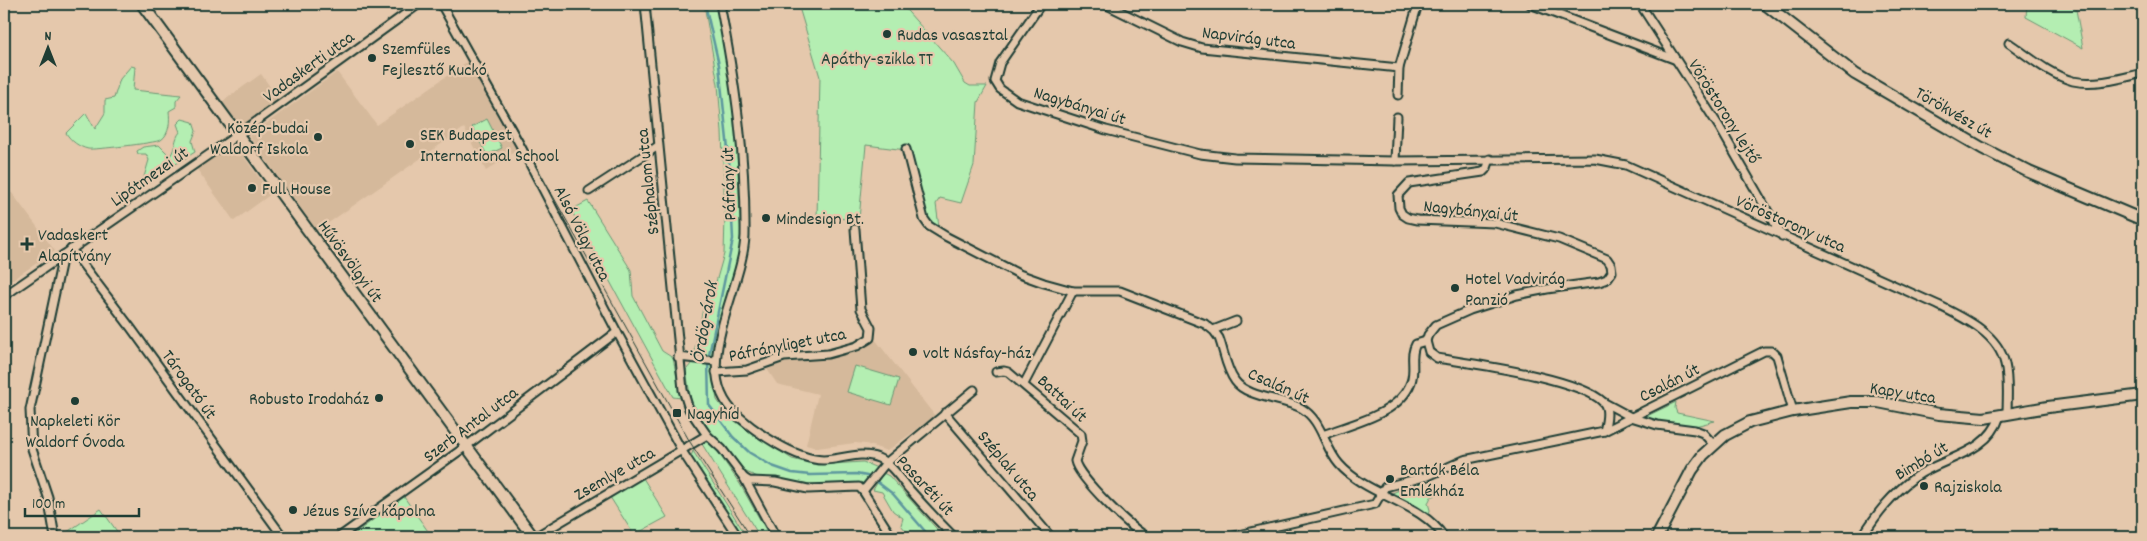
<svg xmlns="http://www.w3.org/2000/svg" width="2147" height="541" font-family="Dekko,sans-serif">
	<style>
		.built { fill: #d5b99b }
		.green { fill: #b4eeb2; stroke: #6a9673 }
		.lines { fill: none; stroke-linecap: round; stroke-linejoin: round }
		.stream { stroke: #5d989e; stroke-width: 2.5 }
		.street-casing { stroke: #1f3d34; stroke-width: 11 }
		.secondary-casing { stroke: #1f3d34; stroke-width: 14 }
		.street { stroke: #e5c8ac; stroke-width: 7 }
		.secondary { stroke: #e5c8ac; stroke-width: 10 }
		.tram { stroke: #1f3d34; stroke-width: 1 }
		.poi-dot { fill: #1f3d34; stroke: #e5c8ac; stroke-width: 2 }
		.labels { text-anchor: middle; stroke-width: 4.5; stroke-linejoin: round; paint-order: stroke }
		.poi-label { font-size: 18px; fill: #1f3d34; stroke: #e5c8ac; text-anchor: start }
		.street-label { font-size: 18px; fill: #1f3d34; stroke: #e5c8ac }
		.park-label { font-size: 18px; fill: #26463a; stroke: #e5c8ac }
		.water-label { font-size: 19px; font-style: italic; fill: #24453d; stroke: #e5c8ac }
	</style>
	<rect width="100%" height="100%" fill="#e5c8ac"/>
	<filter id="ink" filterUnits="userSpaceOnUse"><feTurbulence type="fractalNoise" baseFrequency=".02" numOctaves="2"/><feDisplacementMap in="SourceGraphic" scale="10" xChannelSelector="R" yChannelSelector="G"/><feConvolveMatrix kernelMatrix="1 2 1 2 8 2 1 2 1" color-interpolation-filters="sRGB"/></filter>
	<g filter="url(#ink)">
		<g class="built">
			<path d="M468 61 517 150 486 171 464 128 317 231 249 136 337 72 377 125Z"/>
			<path d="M261 74 283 105 233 142 271 194 234 221 191 161 239 126 222 102Z"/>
			<path d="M4 191 12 193 55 251 4 285Z"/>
			<path d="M875 339 935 416 887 451 866 444 855 443 817 448 806 445 818 394 777 384 767 369 785 362 816 359 855 349Z"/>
		</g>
		<g class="green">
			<path d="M704 4H717L730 77 736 126 741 241 737 264 723 307 716 336 711 365 717 400 730 418 792 459 817 465 863 462 877 468 865 484H812L776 480 758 477 746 472 709 431 691 401 686 370 692 363 704 304 716 282 724 254 725 217 722 131 718 85Z"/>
			<path d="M798 4H901L954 64 965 83 970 86H987L978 102 974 165 961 203 940 198 936 204 939 227 929 220 906 150 866 145 859 219 817 218 820 77Z"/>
			<path d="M2027 4H2075L2083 48 2026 17Z"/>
			<path d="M131 66 135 67 133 90 181 95 176 101V107L169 111C170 120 170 134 161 140 155 143 94 150 88 149 79 147 71 141 66 133L86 113 95 129 105 113V100L114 98 120 79Z"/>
			<path d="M182 119 193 122 196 131 192 141 195 152 150 180 144 177 149 160 146 154H138L137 151 143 147 159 145 170 156C176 148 174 139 180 132L177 124Z"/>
			<path d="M487 119 502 148 487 155 472 127Z"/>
			<path d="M588 201 631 270 633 296 662 351 673 358 681 398 673 397 571 210Z"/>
			<path d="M855 366 899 379 891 405 847 392Z"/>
			<path d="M1676 402 1675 408 1677 413 1715 421 1695 426 1664 422 1645 417Z"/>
			<path d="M706 442 713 445 740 484 770 537H760L702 444Z"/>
			<path d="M693 451 747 537H742L692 463 690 459Z"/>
			<path d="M883 473 889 476 944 537H917L910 531H906L901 525 903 518 893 511 882 492 873 490Z"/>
			<path d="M643 478 667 517 634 535 610 497Z"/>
			<path d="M1423 480 1436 495 1431 497 1428 503 1430 510 1429 517 1393 499 1390 494Z"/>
			<path d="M404 497 432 537H350Z"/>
			<path d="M101 509 121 537H60Z"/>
		</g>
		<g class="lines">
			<path class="stream" d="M705 4 719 65 729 159 733 239 708 360 709 405 733 437 750 453 772 466 792 473 810 475 856 474 867 476 876 481 893 494 930 537"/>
			<defs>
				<g id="street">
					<path d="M441 4 519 143 617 332 682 451 738 537"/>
					<path d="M645 4 683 390 689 409 707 435 722 449 744 478 776 537"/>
					<path d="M720 4C735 81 746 157 745 236 743 290 687 371 737 415 757 433 795 459 823 460 841 460 861 450 878 458 892 464 901 480 910 490 924 506 939 522 954 537"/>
					<path d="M1041 4 1000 63 995 81 1000 89 1017 101 1106 130 1200 154 1235 158 1395 161 1595 159 1626 165 1938 305C1964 318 1998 333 2005 364 2009 381 2007 398 2007 415"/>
					<path d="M1105 4 1182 42 1202 48 1399 68"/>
					<path d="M1530 4 1674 59"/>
					<path d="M1640 4 1720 128 1782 236"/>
					<path d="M2009 43C2028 56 2050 75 2073 81 2095 86 2122 78 2143 73"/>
					<path d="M1398 95 1399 68 1418 4"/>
					<path d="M906 149 924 219 929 226 947 237 1019 274 1044 283 1073 291H1120L1205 324 1214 331 1219 338C1224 351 1226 369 1235 381 1247 398 1283 398 1301 408 1322 420 1324 447 1339 464 1368 497 1420 501 1444 537"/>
					<path d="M1490 159 1487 168 1483 172 1409 183 1398 195 1399 208 1402 214 1408 218 1417 220 1495 223 1559 239 1607 259 1611 265 1612 272 1607 279 1599 282 1547 289 1517 295 1470 310 1436 325 1428 335 1426 341 1429 352 1437 358C1473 364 1579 378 1603 402 1610 409 1606 423 1604 431"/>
					<path d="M1395 161 1397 117"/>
					<path d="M589 191 658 146"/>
					<path d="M71 249 131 328 283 537"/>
					<path d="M4 296 246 129 419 4"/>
					<path d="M1213 330 1236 321"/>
					<path d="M678 357 716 361"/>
					<path d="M716 372 747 370 784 357 828 354 857 346 870 338 871 328 861 309 855 229"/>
					<path d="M996 372 1004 371 1008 372 1081 434 1082 441 1075 461C1078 477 1132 530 1148 537"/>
					<path d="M1024 384 1073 291"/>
					<path d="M1603 402 1631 417 1657 425 1695 430 1703 433 1714 445"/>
					<path d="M945 413 1051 537"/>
					<path d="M1323 435C1353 423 1399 415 1411 382 1416 368 1409 356 1416 344L1426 341"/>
					<path d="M744 478 749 481 775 482 808 489 859 487 863 491 892 537"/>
					<path d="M863 491 886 463 974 390"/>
					<path d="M1271 528 1277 537"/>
					<path d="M55 537 48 497 32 449 30 410 63 255"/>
					<path d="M339 537 465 447 617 332"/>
					<path d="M535 537 707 435"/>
					<path d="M1229 537 1375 504 1385 487 1428 476 1464 460 1604 431 1764 351H1772L1777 356 1793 411"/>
					<path d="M1862 537C1877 513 1892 494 1915 477 1944 457 1988 454 2000 416"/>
				</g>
				<g id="secondary">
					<path d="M142 4 533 537"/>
					<path d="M1765 4 1855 74 1982 148 2029 172 2143 220"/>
					<path d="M1657 537 1692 470 1703 455 1725 435 1750 422 1793 411 1851 402H1878L1939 414 1984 418 2048 407 2143 395"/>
				</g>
			</defs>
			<use href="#street" class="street-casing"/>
			<use href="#secondary" class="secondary-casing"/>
			<use href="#street" class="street"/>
			<use href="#secondary" class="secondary"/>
			<path class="tram" d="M446 4 690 442 751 537"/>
		</g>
	</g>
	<g class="poi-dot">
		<circle cx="887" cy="34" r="5"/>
		<circle cx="372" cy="58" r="5"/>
		<circle cx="318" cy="137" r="5"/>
		<circle cx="410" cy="144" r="5"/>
		<circle cx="252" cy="188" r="5"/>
		<circle cx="766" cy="218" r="5"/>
		<path d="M24.5 236.5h5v5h5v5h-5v5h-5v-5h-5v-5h5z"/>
		<circle cx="1455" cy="288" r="5"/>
		<circle cx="913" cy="352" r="5"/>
		<circle cx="379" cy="398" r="5"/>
		<circle cx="75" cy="401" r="5"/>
		<rect x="672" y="408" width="10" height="10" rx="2.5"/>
		<circle cx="1390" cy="479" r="5"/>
		<circle cx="1924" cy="486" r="5"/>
		<circle cx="293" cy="510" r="5"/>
	</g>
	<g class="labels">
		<g class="poi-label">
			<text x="897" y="40">Rudas vasasztal</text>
			<text x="382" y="54">Szemfüles<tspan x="382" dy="21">Fejlesztő Kuckó</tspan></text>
			<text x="308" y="133" text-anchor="end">Közép-budai<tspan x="308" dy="21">Waldorf Iskola</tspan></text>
			<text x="420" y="140">SEK Budapest<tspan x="420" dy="21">International School</tspan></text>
			<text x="262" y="194">Full House</text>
			<text x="776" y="224">Mindesign Bt.</text>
			<text x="38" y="240">Vadaskert<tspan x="38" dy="21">Alapítvány</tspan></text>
			<text x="1465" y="284">Hotel Vadvirág<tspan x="1465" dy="21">Panzió</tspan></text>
			<text x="923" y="358">volt Násfay-ház</text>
			<text x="369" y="404" text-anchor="end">Robusto Irodaház</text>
			<text x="687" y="419">Nagyhíd</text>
			<text x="75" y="426" text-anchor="middle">Napkeleti Kör<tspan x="75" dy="21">Waldorf Óvoda</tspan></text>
			<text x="1400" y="475">Bartók Béla<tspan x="1400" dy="21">Emlékház</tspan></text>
			<text x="1934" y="492">Rajziskola</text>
			<text x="303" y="516">Jézus Szíve kápolna</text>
		</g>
		<g class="street-label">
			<text transform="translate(1249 37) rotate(7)" y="6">Napvirág utca</text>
			<text transform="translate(308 66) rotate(-36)" y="6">Vadaskerti utca</text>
			<text transform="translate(1080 105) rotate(17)" y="6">Nagybányai út</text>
			<text transform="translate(1725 111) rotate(58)" y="6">Vöröstorony lejtő</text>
			<text transform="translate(1954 112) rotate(30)" y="6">Törökvész út</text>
			<text transform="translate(149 176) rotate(-35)" y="6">Lipótmezei út</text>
			<text transform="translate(647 182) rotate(-96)" y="6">Széphalom utca</text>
			<text transform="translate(728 184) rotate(-92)" y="6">Páfrány út</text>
			<text transform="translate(1471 210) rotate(6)" y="6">Nagybányai út</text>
			<text transform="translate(1791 223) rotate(24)" y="6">Vöröstorony utca</text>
			<text transform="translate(583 233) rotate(63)" y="6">Alsó Völgy utca</text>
			<text transform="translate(351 261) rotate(54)" y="6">Hűvösvölgyi út</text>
			<text transform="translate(787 344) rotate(-11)" y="6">Páfrányliget utca</text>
			<text transform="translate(1669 382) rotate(-27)" y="6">Csalán út</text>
			<text transform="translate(190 384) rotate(54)" y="6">Tárogató út</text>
			<text transform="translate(1279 385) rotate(24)" y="6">Csalán út</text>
			<text transform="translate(1903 392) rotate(9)" y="6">Kapy utca</text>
			<text transform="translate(1063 398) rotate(43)" y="6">Battai út</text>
			<text transform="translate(470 424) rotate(-37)" y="6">Szerb Antal utca</text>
			<text transform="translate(1921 460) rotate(-31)" y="6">Bimbó út</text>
			<text transform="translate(1009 465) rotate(50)" y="6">Széplak utca</text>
			<text transform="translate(614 473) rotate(-30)" y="6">Zsemlye utca</text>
			<text transform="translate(926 485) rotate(47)" y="6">Pasaréti út</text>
		</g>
		<g class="park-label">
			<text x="877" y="64">Apáthy-szikla TT</text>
		</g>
		<g class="water-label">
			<text transform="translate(703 322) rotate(-80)" y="7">Ördög-árok</text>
		</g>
	</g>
	<rect width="2147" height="541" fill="none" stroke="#e5c8ac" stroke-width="20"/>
	<rect x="10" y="10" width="2127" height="521" fill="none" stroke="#1f3d34" stroke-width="2" filter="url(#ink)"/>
	<g transform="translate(48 48)" stroke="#e5c8ac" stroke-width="4" paint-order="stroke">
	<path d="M0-4L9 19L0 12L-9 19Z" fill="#1f3d34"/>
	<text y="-8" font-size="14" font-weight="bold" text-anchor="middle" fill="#1f3d34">N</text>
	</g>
	<path d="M25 508v8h114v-8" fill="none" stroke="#1f3d34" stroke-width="2.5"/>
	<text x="32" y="508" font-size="15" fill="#1f3d34" stroke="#e5c8ac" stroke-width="4" paint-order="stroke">100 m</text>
</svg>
